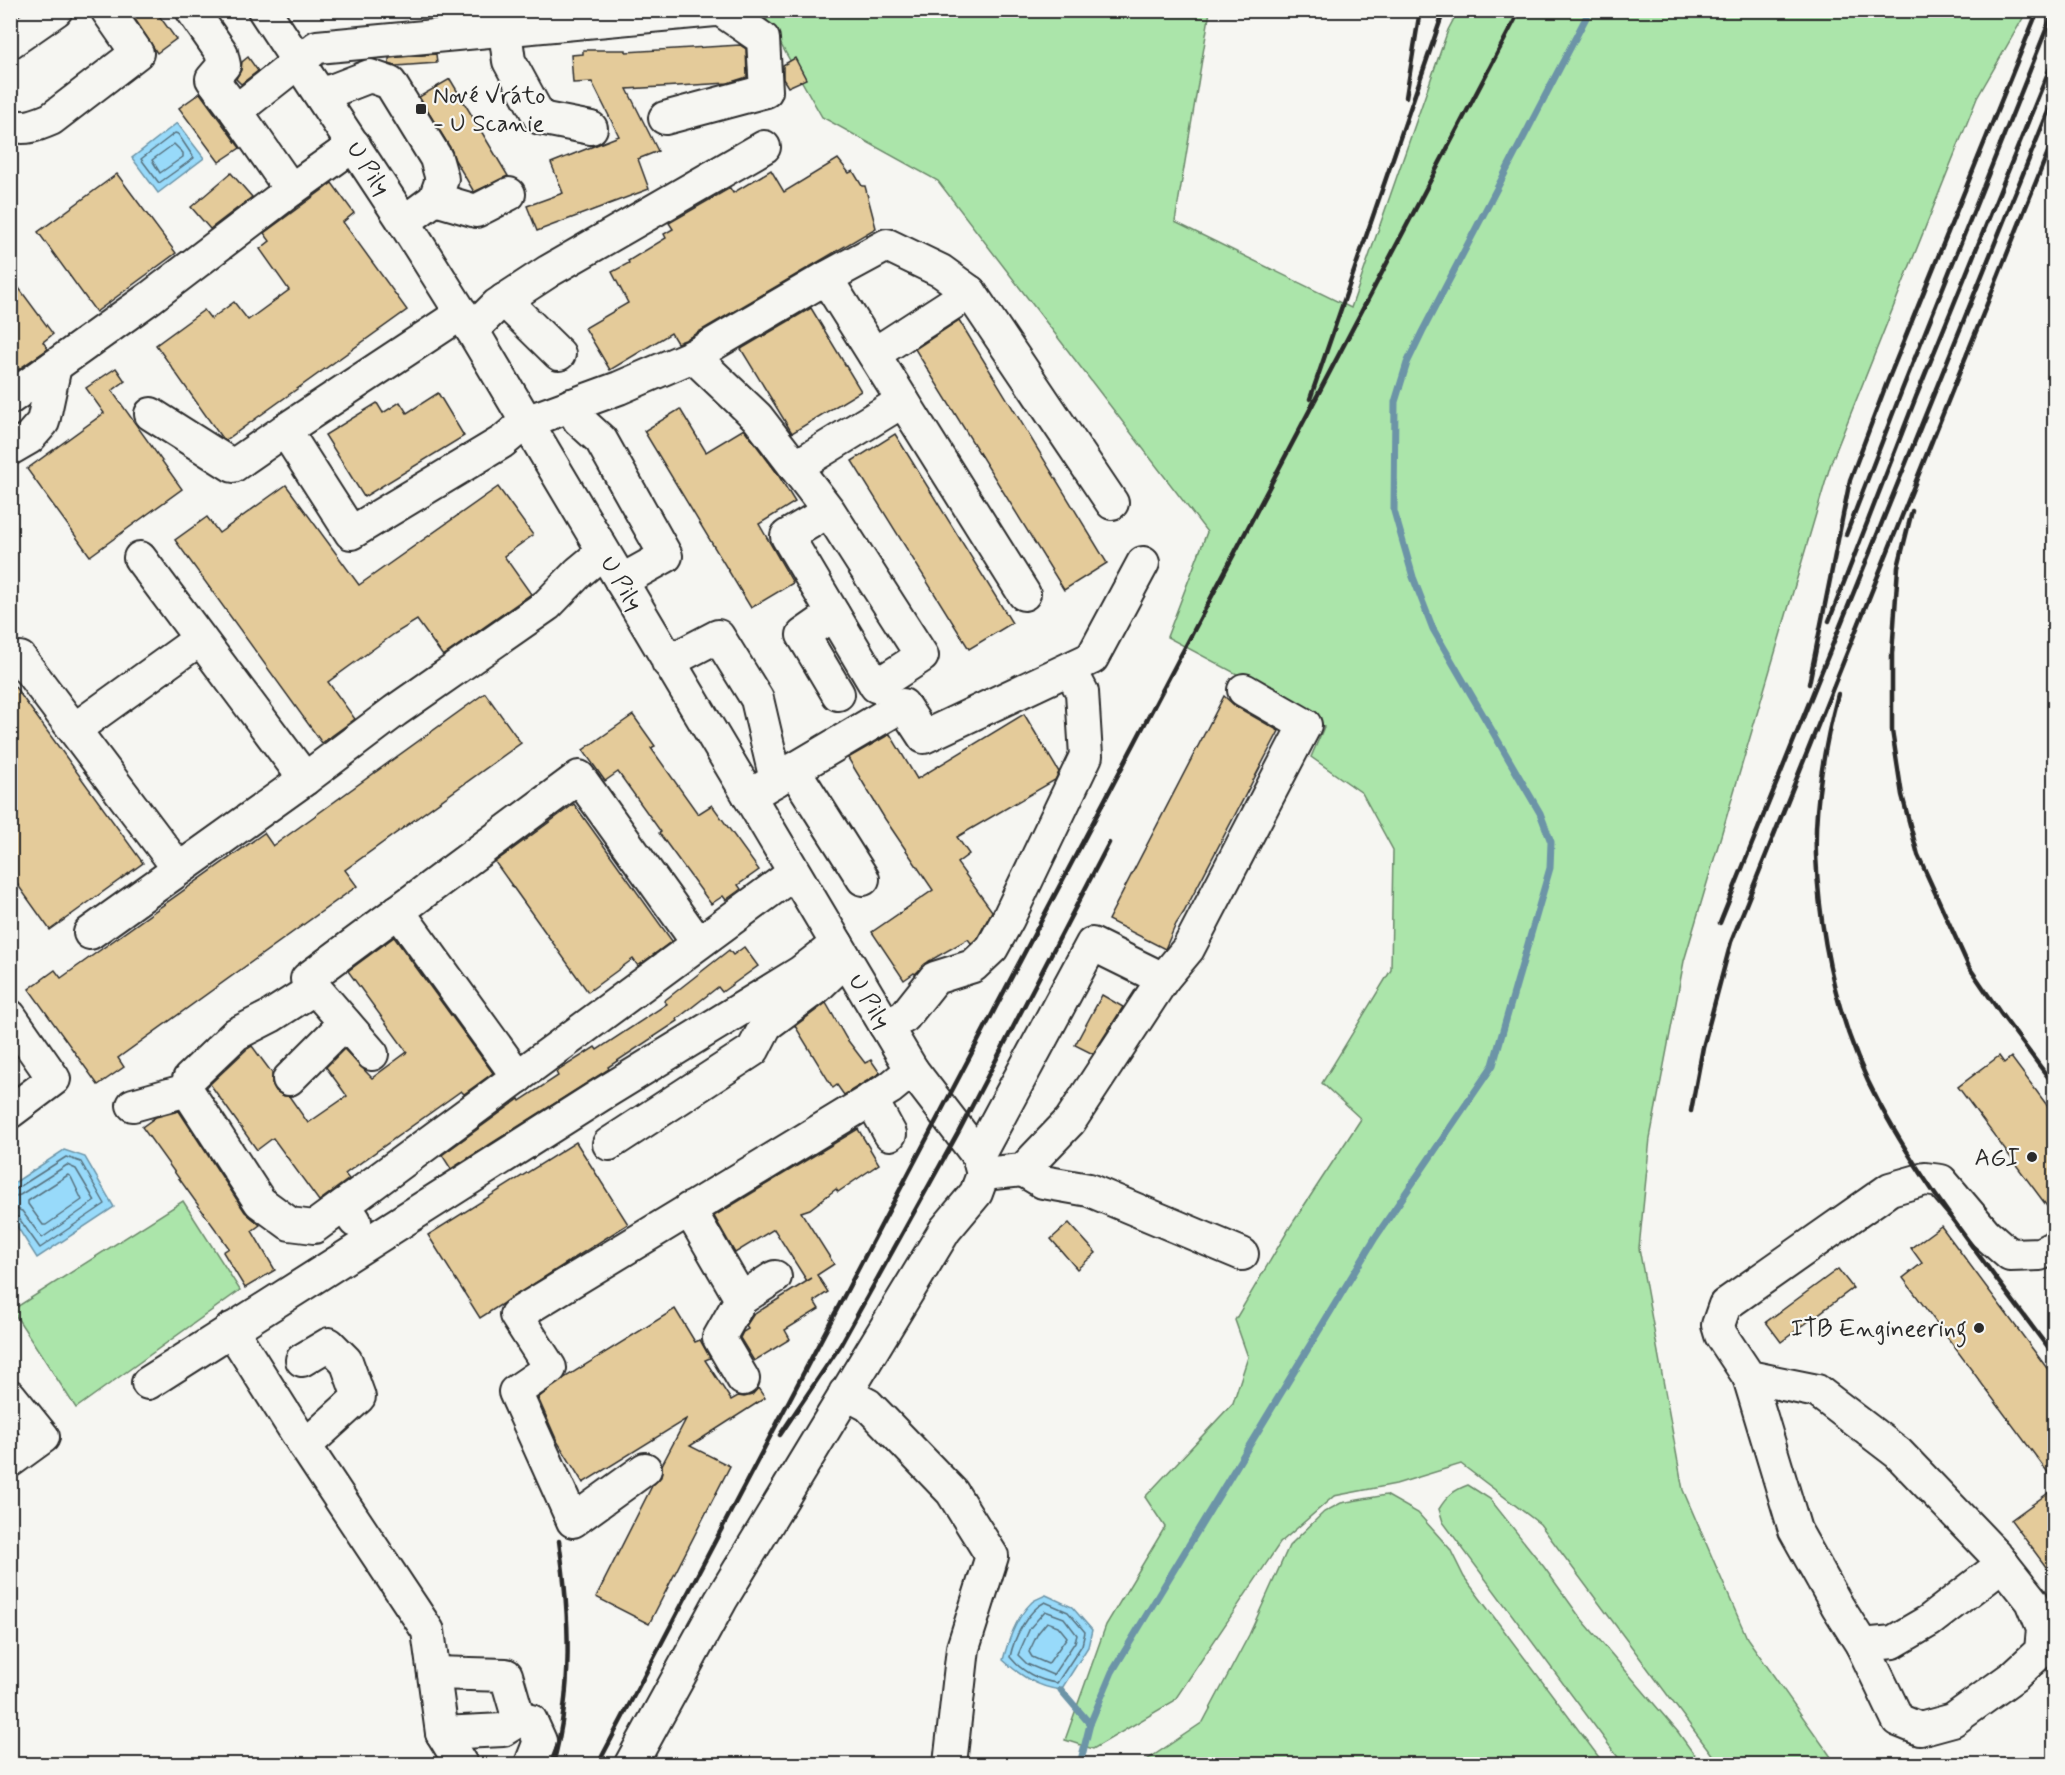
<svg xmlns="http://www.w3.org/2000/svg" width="2065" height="1775" font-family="Mynerve,sans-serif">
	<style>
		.green { fill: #abe5aa; stroke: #6b886a; stroke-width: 1.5 }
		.water { fill: #98dafa; stroke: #6c94a7; stroke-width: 1.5 }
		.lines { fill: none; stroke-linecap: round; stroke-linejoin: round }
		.shore { stroke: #57717e; stroke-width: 1.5 }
		.stream { stroke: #6c94a7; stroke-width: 7 }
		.building { fill: #e4cb9a; stroke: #2b2b2b; stroke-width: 1.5 }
		.minor-casing { stroke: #2b2b2b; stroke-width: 36 }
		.minor { stroke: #f6f6f2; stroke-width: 32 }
		.rail { stroke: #2b2b2b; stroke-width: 4.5 }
		.poi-dot { fill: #2b2b2b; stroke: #f6f6f2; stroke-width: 2 }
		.labels { text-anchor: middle; stroke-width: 4.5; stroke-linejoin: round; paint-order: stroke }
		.poi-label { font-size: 24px; fill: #2b2b2b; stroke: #f6f6f2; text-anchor: end }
		.street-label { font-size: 24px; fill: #2b2b2b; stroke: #f6f6f2 }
	</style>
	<rect width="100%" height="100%" fill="#f6f6f2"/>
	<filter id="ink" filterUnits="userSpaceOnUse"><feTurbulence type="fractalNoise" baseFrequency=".0167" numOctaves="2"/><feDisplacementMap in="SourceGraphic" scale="12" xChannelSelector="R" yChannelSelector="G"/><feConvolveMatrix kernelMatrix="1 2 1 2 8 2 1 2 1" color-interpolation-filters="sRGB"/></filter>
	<g filter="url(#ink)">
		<g class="green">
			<path d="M762 11H1210L1175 222 1351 308 1448 30 1458 11H2027L1977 98 1831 463 1684 961 1650 1138 1639 1248 1683 1490 1747 1638 1836 1764H1719L1540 1524 1461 1464 1396 1484 1334 1496 1280 1543 1174 1701 1093 1749 1065 1740 1106 1625 1165 1527 1145 1497 1233 1403 1248 1357 1235 1320 1290 1227 1361 1119 1322 1083 1391 970 1393 850 1362 793 1311 757 1324 727 1314 715 1167 637 1207 532 938 181 822 117Z"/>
			<path d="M183 1201 240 1290 76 1408 12 1310Z"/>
			<path d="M1468 1485 1490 1499 1544 1567 1579 1616 1678 1732 1701 1764H1623L1443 1522 1439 1509C1447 1496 1454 1490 1468 1485Z"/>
			<path d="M1386 1495 1418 1513 1450 1549 1464 1577 1604 1764H1141L1203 1722 1249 1635 1289 1546 1324 1512 1341 1503Z"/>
		</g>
		<g class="water">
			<path d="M177 123 204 158 158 193 132 158Z"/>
			<path d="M64 1150 85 1157 114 1207 37 1258 11 1217V1185Z"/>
			<path d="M1046 1595 1072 1607 1092 1630 1088 1647 1061 1690C1037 1687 1021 1676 1003 1660 1008 1641 1017 1616 1032 1602 1036 1599 1042 1597 1046 1595Z"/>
		</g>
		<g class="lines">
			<g class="shore">
				<path d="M175 133 178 134 194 158 159 183 141 159Z"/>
				<path d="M174 144 183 153V157L160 173 152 160Z"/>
				<path d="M68 1175 71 1177 82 1200 46 1225H43L28 1204V1201Z"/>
				<path d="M10 1189H16L66 1157 81 1162 105 1204 40 1248 18 1217 10 1215"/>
				<path d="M10 1197 20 1195 67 1165 76 1169 95 1201 42 1238 22 1211 10 1207"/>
				<path d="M1045 1602 1068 1612 1085 1632 1082 1645 1057 1683C1039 1681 1021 1671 1010 1657 1014 1638 1027 1611 1045 1602Z"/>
				<path d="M1045 1611 1064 1618 1077 1635 1075 1642 1053 1675 1027 1664 1018 1655 1030 1628Z"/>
				<path d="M1047 1622 1058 1626 1067 1637 1048 1664 1032 1657 1029 1652 1038 1633Z"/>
			</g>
			<g class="stream">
				<path d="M1061 1690 1090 1724"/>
				<path d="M1080 1764 1090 1724 1112 1672 1375 1238 1493 1065 1550 868 1551 842 1540 813 1433 629 1413 577 1394 511 1395 402 1407 363 1422 332 1590 10"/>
			</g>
		</g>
		<g class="building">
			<path d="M129 10H155L176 39 157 53Z"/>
			<path d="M740 45 746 49 747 77 728 83 627 89 658 151 638 159 649 189 537 231 527 206 563 193 551 163 619 136 592 82 573 83 571 55 583 54V50H626V52Z"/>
			<path d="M436 54 437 63 396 66 389 64V58Z"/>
			<path d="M248 57 258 71 241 84 236 79 241 70 242 62Z"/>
			<path d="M795 58 806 79 788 87 783 79V65Z"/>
			<path d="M450 79 508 176 474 192 455 160 451 149 419 97Z"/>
			<path d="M200 93 240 148 219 162 179 108Z"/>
			<path d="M838 159 849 173 853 171 862 186H865L876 228 685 340 677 343 671 333 610 370 585 328 628 303 612 272 629 263 628 261 666 238 664 234 673 229 669 223 730 188 733 193 771 170 784 192Z"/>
			<path d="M231 173 252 197 210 229 191 207Z"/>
			<path d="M117 174 176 253 96 312 38 232Z"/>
			<path d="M332 183 354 213 343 222 407 310 226 440 221 437 156 345 204 310 211 319 234 302 248 320 289 290 260 249 270 241 264 233Z"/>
			<path d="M10 276 53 334 43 342 48 349 10 375Z"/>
			<path d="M811 308 861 391 792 433 741 349Z"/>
			<path d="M959 320 1107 563 1064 590 915 349Z"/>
			<path d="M116 368 125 381 112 391 182 489 90 556 27 469 104 413 86 388Z"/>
			<path d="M438 393 464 436 364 497 325 435 377 403 383 413 400 402 407 413Z"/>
			<path d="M680 409 706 452 744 429 777 473 795 502 759 524 793 583 751 608 644 431Z"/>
			<path d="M895 434 1012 623 969 649 852 461Z"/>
			<path d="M286 485 359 585 498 487 533 535 504 556 531 594 443 656 417 620 394 634 328 682 355 719 322 743 175 540 207 517 219 533Z"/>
			<path d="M10 680 143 863 50 930 10 874Z"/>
			<path d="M485 693 521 743 345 870 357 886 118 1058 124 1067 98 1085 29 989 55 970 61 978 264 833 273 846Z"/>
			<path d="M1224 696 1235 706 1279 731 1184 912 1176 924 1165 949 1108 920Z"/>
			<path d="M1024 714 1059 772 1055 780 957 837 969 854 957 863 992 911 978 937 973 942 971 943 968 939 929 961 915 974 914 973 904 980 872 932 933 890 885 819 848 758 890 734 917 779Z"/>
			<path d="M633 715 655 746 651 748 698 814 712 805 759 870 738 885 741 889 726 900 723 896 711 904 670 848 659 833 661 832 618 772 605 781 583 750Z"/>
			<path d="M574 804 672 941 638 966 633 959 588 992 495 862Z"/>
			<path d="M394 937 493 1073 464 1094 461 1091 345 1174 349 1179 319 1201 273 1138 257 1150 210 1084 247 1049 252 1046 272 1073V1083L276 1091 284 1096H289L308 1123 347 1096 326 1067 344 1049 372 1078 407 1052 348 971Z"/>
			<path d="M744 947 758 966 722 992 718 987 677 1019 678 1021 608 1067 609 1069 451 1169 442 1155 519 1099 520 1101 558 1076 556 1072 595 1047 597 1050 667 1004 664 1001 729 950 733 955Z"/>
			<path d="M1102 995 1123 1007 1093 1054 1075 1045Z"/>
			<path d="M826 1003 846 1038 865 1063 871 1060 880 1073 844 1095 837 1085 833 1088 795 1026Z"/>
			<path d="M1999 1056 2004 1063 2011 1057 2055 1116V1217L1958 1087Z"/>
			<path d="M179 1111 245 1212 260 1225 252 1231 275 1270 245 1288 223 1252 229 1248 142 1127 156 1117Z"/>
			<path d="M858 1129 879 1164 838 1192 836 1189 810 1209 801 1212 834 1264 817 1275 828 1292 814 1301 819 1309 785 1330 790 1339 754 1361 740 1338 743 1332 748 1329 746 1326 753 1315 812 1278 807 1281 774 1229 735 1253 714 1216Z"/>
			<path d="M576 1142 628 1224 480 1318 428 1235Z"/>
			<path d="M1069 1223 1096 1253 1077 1269 1051 1239Z"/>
			<path d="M1941 1226 2055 1379V1482L1903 1278 1922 1263 1911 1248Z"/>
			<path d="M1838 1269 1853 1288 1781 1342 1766 1322Z"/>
			<path d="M675 1309 695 1342 700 1340 710 1358 705 1360 731 1400 738 1396 744 1397 752 1395 758 1388 765 1398 690 1446 730 1466 649 1624 596 1597 652 1486 661 1477 662 1465 686 1419 583 1483 557 1441 538 1398 564 1378Z"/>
			<path d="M2055 1488V1579L2011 1520Z"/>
		</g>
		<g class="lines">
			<defs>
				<g id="minor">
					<path d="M192 10 221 52 224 65 212 79 236 111"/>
					<path d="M264 10 404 222 472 330 912 1070 978 1156 983 1174 976 1193 945 1230 721 1600 631 1764"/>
					<path d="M505 31 509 61 540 118 591 128"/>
					<path d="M10 42 56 10"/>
					<path d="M321 95 370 76 390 83 436 158 442 179 435 199 404 222"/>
					<path d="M665 118 766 91 763 39 721 10"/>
					<path d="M10 125C25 130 37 125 51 119L137 53 107 10"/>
					<path d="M291 190 354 145"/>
					<path d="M435 199 476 211 509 194"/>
					<path d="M826 278 887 245 941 271 970 292"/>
					<path d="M504 300 559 354"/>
					<path d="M462 313 285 430 351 533 502 442 526 422 619 388 693 356 757 417 829 511 922 656 876 686 787 536 829 511"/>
					<path d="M472 330 497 305 549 271 764 147"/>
					<path d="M874 354 970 292 1112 503"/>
					<path d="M693 356 826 278 1024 594"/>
					<path d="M10 398 151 297 291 190 236 111 317 47 715 10"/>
					<path d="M571 405 579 420 601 440 666 556 621 581"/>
					<path d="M151 414 233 466 285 430"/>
					<path d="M10 449 29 438 43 422 55 366"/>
					<path d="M795 467 903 401"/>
					<path d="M140 558 305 779"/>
					<path d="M833 614 803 635 838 694"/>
					<path d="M20 658 179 869"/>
					<path d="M668 662 718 636 757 699 776 780"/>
					<path d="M75 729 200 639"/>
					<path d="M794 770 863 879"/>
					<path d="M749 796 903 705 924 737 1092 658 1143 563"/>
					<path d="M398 911 518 1077"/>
					<path d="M90 933 305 779 395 711 547 605 579 572 603 552"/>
					<path d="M10 1016 54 1079 10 1112"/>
					<path d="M885 1025 904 1017 935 978 973 966 992 948 1008 919 1086 756 1082 692 1070 669"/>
					<path d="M372 1054 307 979 579 777 698 943"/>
					<path d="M289 1079 345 1023"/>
					<path d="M187 1090 189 1079 236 1034 271 1016 315 988"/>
					<path d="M871 1099 890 1134"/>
					<path d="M133 1105 187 1090 260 1202 290 1224 314 1227 344 1205 355 1221"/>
					<path d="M609 1144 753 1050 766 1025 817 987 841 964"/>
					<path d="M978 1156 1092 944 1163 979"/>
					<path d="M1023 1170 1043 1182 1089 1190 1242 1254"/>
					<path d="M983 1174 1023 1170 1070 1121 1163 979 1188 949 1305 725 1244 690"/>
					<path d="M344 1205 794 873"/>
					<path d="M689 1209 741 1299 719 1338 743 1379"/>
					<path d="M741 1299 775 1277"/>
					<path d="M231 1329 305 1446 428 1631 442 1733 461 1764"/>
					<path d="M302 1360 329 1344 346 1361 359 1397 305 1446"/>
					<path d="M1749 1377 1795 1530 1838 1607 1862 1645 1893 1642 1929 1621 2003 1564"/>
					<path d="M148 1383 599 1096 801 972 837 944"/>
					<path d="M845 1393 868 1405 952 1492 992 1556 963 1648 950 1764"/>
					<path d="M10 1396 43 1437 10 1461"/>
					<path d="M645 1469 573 1521 515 1392 550 1368 516 1315 890 1088 912 1070"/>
					<path d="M1862 1645 1898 1720 1920 1729 1953 1720 2014 1676 2041 1651 2043 1628 2032 1601 1994 1553 1898 1453 1817 1391 1749 1377 1721 1335 1718 1325 1725 1305 1890 1189 1925 1179 1941 1181 1985 1233 2010 1255 2040 1254 2054 1247"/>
					<path d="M434 1673 506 1675 519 1720"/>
					<path d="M442 1733 503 1730 519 1720 531 1721 540 1741 531 1764"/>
				</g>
			</defs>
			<use href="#minor" class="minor-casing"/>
			<use href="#minor" class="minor"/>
			<g class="rail">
				<path d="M1406 97 1420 10"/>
				<path d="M1310 399 1444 10"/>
				<path d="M1912 511 1898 567 1892 654V730L1902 795 1918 855 1969 967 2001 1014 2054 1085"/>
				<path d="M1846 535 1902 390 2054 10"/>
				<path d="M1829 621 1916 397 2054 58"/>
				<path d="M1809 684 1850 480 1886 385 2038 10"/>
				<path d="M1838 694C1825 742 1814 805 1816 855 1820 940 1838 1027 1879 1103 1927 1193 1994 1274 2054 1356"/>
				<path d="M1720 923 2054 97"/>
				<path d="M1691 1111 1703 1047 1731 942 2054 137"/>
				<path d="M780 1435 840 1346 959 1131 1109 843"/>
				<path d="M553 1764C573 1691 570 1616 559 1541"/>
				<path d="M598 1764C907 1181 1212 595 1520 10"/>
			</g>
		</g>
	</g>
	<g class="poi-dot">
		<rect x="415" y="103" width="12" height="12" rx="3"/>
		<circle cx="2032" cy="1157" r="6"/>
		<circle cx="1979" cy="1328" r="6"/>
	</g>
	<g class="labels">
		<g class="poi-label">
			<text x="433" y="103" text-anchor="start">Nové Vráto<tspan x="433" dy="28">- U Scanie</tspan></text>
			<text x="2020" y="1165">AGI</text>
			<text x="1967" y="1336">ITB Engineering</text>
		</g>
		<g class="street-label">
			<text transform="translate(369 168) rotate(57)" y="8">U Pily</text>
			<text transform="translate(622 583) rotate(59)" y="8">U Pily</text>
			<text transform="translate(870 1001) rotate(59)" y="8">U Pily</text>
		</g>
	</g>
	<rect width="2065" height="1775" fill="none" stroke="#f6f6f2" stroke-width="36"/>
	<rect x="18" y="18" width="2029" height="1739" fill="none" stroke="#2b2b2b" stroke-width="2" filter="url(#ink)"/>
</svg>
